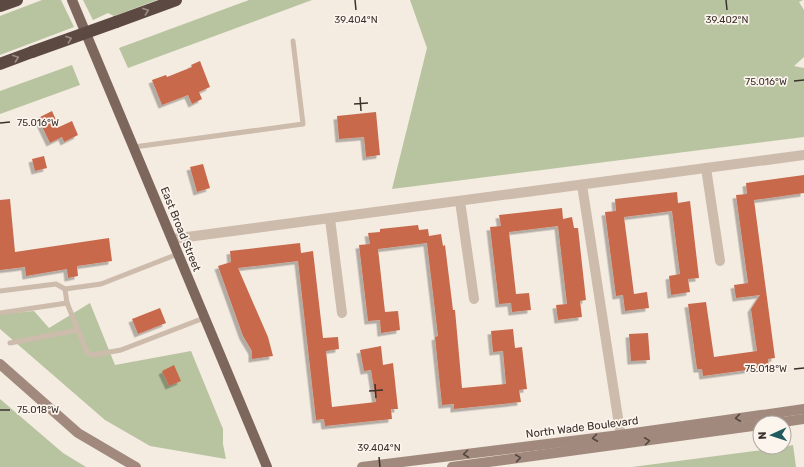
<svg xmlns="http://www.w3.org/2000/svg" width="804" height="467" font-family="Rubik,sans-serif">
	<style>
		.green { fill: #b8c4a0 }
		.building { fill: #c8694b; filter: url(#shadow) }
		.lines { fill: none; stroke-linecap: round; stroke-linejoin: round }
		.service { stroke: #cdbbac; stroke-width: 5 }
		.minor { stroke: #cdbbac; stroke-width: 10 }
		.secondary { stroke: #a18a7d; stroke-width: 10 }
		.primary { stroke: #7d675c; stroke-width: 10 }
		.motorway { stroke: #5c4a42; stroke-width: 12 }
		.motorway-bridge { stroke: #5c4a42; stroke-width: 12 }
		.oneway { stroke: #9c8e87 }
		.oneway2 { stroke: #544640 }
		.ticks { fill: none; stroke: #3b302b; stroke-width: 1.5 }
		.labels { text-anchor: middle; stroke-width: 3.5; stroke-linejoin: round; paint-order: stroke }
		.street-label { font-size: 11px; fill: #3b302b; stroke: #fbf5ee }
		.ticks-label { font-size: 10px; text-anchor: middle; fill: #3b302b; stroke: #fbf5ee; stroke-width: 3.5; stroke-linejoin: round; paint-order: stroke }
	</style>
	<defs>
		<filter id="shadow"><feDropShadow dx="-3.5" dy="3.5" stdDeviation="0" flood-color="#0004"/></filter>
	</defs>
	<rect width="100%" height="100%" fill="#f4ebe1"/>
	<g class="green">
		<path d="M42 0H61L74 27 0 55V16Z"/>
		<path d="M83 0H157L114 16 108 13 93 20Z"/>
		<path d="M249 0H312L128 68 119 48Z"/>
		<path d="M410 0H803L799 2 804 10V57L794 66 804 68V137L392 189 427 48Z"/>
		<path d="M72 65 80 85 0 114V91Z"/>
		<path d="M90 303 115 365 191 351 223 429V444L226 459 150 446 105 420 0 329V314L34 311 49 328Z"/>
		<path d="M0 399 63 453 86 467H0Z"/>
		<path d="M793 445 796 467H632L784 447Z"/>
	</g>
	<g class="building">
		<path d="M200 61 210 87 199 92 202 99 192 104 188 95 162 105 152 80 166 75 167 77 192 67 191 65Z"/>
		<path d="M52 111 59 127 72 121 78 135 64 142 62 137 50 143 38 118Z"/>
		<path d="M376 112 380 155 366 157 364 137 339 139 337 116Z"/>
		<path d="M44 156 47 168 35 171 32 159Z"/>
		<path d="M203 164 210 188 197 192 190 167Z"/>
		<path d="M804 175V193L754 200 775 358 768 359 769 367 703 376 702 369H697L688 304 706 302 714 357 757 351 751 309 760 295 736 298 734 285 748 283 736 195 747 194 746 183Z"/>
		<path d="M677 192 678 203 690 201 699 278 688 279 690 292 671 295 669 276 680 274 672 211 624 217 634 294 647 292 649 308 625 311 623 295 616 296 605 212 616 211 615 199Z"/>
		<path d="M10 199 15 252 109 238 112 261 77 266 78 276 68 278 67 269 26 276 25 267 0 270V200Z"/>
		<path d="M562 208 563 219 572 217 574 228H578L586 300 580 301 582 317 558 320 556 305 567 304 558 226 509 232 516 294 529 293 531 310 512 312 511 303 499 304 490 227 501 226 499 215Z"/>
		<path d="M418 225 419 230 428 229 429 236 441 234 443 246 445 245 453 310H455L462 388 506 384 503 351 493 352 491 331 513 329 515 348 522 347 527 389 519 390 521 402 454 409V404L442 405 435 337 438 336 427 243 378 249 385 312 398 311 400 330 381 333 380 320 368 321 359 245 370 244 368 233 380 232V229Z"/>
		<path d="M300 243 301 253 313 251 323 338 338 337 339 349 326 351 332 407 376 402 371 370 364 371 360 350 381 346 383 365 393 363 398 409H391L392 419 325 426 324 419 316 420 298 261 238 268 268 337 273 356 252 359V351L243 336 218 266 231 262 230 251Z"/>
		<path d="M160 308 166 323 138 334 132 319Z"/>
		<path d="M648 333 650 360 631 361 629 334Z"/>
		<path d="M174 365 181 381 169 386 162 371Z"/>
	</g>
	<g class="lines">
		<g class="service">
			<path d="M134 147 303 124 293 41"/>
			<path d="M65 289 67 303"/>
			<path d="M0 291 56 284 65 289 101 284 178 254"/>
			<path d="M0 313 67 303 87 352 93 355 121 350 204 318"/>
			<path d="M10 343 78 330"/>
		</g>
		<g class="minor">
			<path d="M706 168 720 261"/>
			<path d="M582 185 622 444"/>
			<path d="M460 201 474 299"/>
			<path d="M330 219 342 313"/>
			<path d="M172 239 804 155"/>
		</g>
		<g class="secondary">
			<path d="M0 364 78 433 136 467"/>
			<path d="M776 423 804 419"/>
			<path d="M362 467 620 435 804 409"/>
			<path d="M452 467 760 425"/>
		</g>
		<path class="primary" d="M72 0 267 467"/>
		<g class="motorway">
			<path d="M0 6 17 0"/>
			<path d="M116 22 176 0"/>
			<path d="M0 64 32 52"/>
		</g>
		<path class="motorway-bridge" d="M32 52 116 22"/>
	</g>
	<defs><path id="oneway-chevron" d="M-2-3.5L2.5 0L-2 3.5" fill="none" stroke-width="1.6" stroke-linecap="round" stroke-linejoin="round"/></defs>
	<g class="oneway">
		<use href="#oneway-chevron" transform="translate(146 11) rotate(-20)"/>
		<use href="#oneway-chevron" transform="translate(69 39) rotate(-20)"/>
		<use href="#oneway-chevron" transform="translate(16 58) rotate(-20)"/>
	</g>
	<g class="oneway2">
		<use href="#oneway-chevron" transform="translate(738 418) rotate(172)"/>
		<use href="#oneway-chevron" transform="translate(595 438) rotate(173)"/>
		<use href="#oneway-chevron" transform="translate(647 441) rotate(-8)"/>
		<use href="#oneway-chevron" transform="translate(466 454) rotate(173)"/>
		<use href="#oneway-chevron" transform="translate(518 458) rotate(-8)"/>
	</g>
	<path class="ticks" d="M355 0 356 10M726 0 727 10M794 81 804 80M360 97 361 111M354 104 368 103M0 123 10 122M794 369 804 368M375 384 376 398M369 391 383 390M0 410H10M379 457 380 467"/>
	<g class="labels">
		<g class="street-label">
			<text transform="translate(181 229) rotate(68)" y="4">East Broad Street</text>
			<text transform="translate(582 427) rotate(-7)" y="4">North Wade Boulevard</text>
		</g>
	</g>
	<g class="ticks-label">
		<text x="356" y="23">39.404°N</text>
		<text x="727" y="23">39.402°N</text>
		<text x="766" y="85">75.016°W</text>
		<text x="38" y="126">75.016°W</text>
		<text x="766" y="372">75.018°W</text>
		<text x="38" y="413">75.018°W</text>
		<text x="379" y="451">39.404°N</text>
	</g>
	<g transform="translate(772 435) rotate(267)"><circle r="19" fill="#fbf5ee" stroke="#aea6a0"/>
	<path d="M0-3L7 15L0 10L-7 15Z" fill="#1f5a5e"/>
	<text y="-6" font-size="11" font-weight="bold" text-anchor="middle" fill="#3b302b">N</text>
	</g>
</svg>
